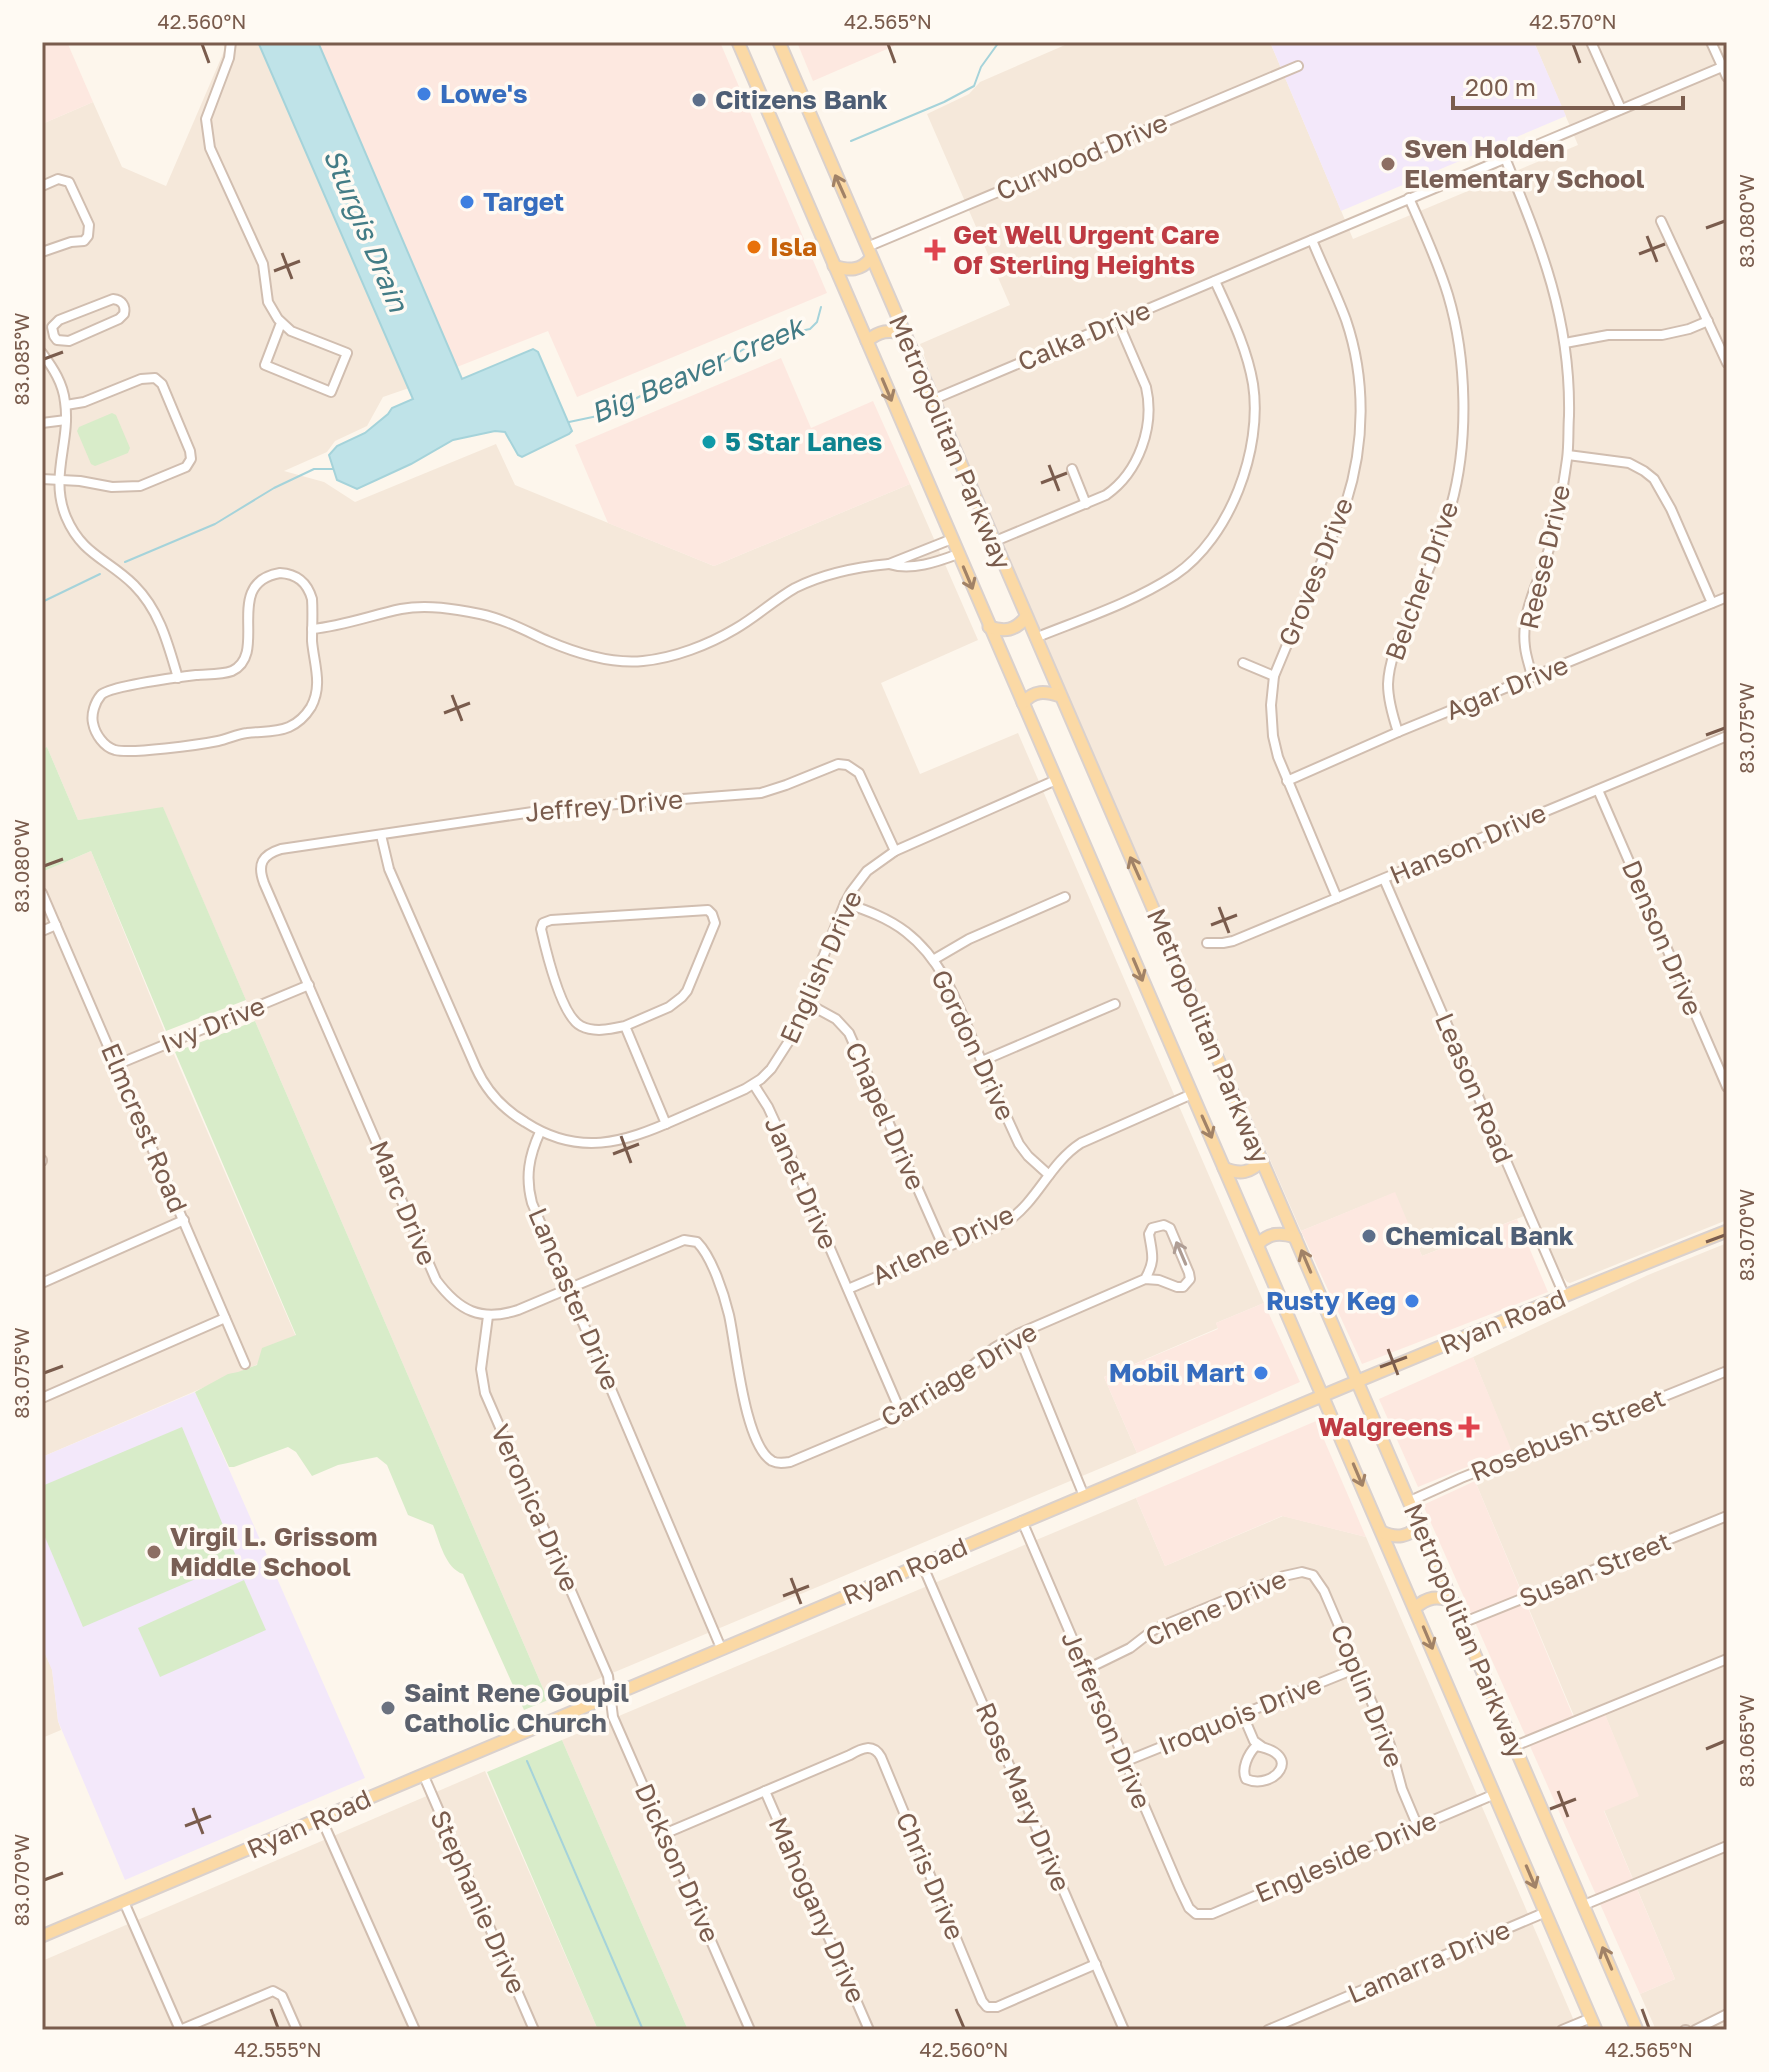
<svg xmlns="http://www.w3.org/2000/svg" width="1769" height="2072" font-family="'Golos Text',sans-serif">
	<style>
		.residential { fill: #f5e8da }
		.commercial { fill: #fde8e0 }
		.education { fill: #f3e8fa }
		.green { fill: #d8ecc9 }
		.water { fill: #bfe3e8; stroke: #a5d3da; stroke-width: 2 }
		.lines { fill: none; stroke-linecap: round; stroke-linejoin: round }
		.stream { stroke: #a5d3da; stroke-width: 2 }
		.minor-casing { stroke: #d1beb0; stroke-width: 12 }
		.major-casing { stroke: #dad1cd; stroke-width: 15 }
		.minor { stroke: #fff; stroke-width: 8 }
		.major { stroke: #fbd9a5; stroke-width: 11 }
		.oneway { stroke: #a18267 }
		.oneway2 { stroke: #af9d94 }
		.ticks { fill: none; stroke: #7a5c4d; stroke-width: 3 }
		.shop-dot { fill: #3f7fe0; stroke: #fffaf3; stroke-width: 3 }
		.service-dot { fill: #5c6f8a; stroke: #fffaf3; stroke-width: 3 }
		.education-dot { fill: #8d6e63; stroke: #fffaf3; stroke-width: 3 }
		.food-dot { fill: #e8710a; stroke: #fffaf3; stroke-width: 3 }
		.health-dot { fill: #e0444e; stroke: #fffaf3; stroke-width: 3 }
		.culture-dot { fill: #0f9aa8; stroke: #fffaf3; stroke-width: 3 }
		.worship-dot { fill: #6b7280; stroke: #fffaf3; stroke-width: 3 }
		.labels { text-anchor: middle; stroke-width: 7; stroke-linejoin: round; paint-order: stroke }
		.shop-label { font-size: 26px; font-weight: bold; fill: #366cbe; stroke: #fffaf3; text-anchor: start }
		.service-label { font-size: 26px; font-weight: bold; fill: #4e5e75; stroke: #fffaf3; text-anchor: start }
		.education-label { font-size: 26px; font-weight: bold; fill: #785e54; stroke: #fffaf3; text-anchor: start }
		.street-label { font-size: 26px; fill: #7a5c4d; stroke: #fffaf3 }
		.health-label { font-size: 26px; font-weight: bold; fill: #be3a42; stroke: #fffaf3; text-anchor: start }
		.food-label { font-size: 26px; font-weight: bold; fill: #c56008; stroke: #fffaf3; text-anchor: start }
		.culture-label { font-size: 26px; font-weight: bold; fill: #0d838f; stroke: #fffaf3; text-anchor: start }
		.worship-label { font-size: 26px; font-weight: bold; fill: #5b616d; stroke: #fffaf3; text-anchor: start }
		.water-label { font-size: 28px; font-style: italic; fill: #437c86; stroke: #fffaf3 }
		.neatline { fill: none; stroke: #7a5c4d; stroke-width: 3 }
		.ticks-label { font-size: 20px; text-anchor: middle; fill: #7a5c4d }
	</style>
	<rect width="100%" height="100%" fill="#fdf6ec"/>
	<g class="residential">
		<path d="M222 42H258L409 388 383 397 367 426 335 441 327 452 284 471 324 482 355 502 496 444 515 485 714 566 910 484 978 640 881 683 920 774 1018 733 1264 1303 1216 1323 1218 1328 1104 1377 1137 1453 548 1700 163 808 78 820 47 747 42 749V124L93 102 122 167 166 186 225 49Z"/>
		<path d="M1072 42H1270L1353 239 1578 145 1534 42H1727V1220L1570 1283 1567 1282 1562 1276 1534 1212 1422 1256 1394 1193 1301 1231 959 444 933 381 920 344 1010 305 927 114 969 94 980 82Z"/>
		<path d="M91 851 173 1052 300 1346 42 1457V872Z"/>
		<path d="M1727 1243V2030H1656L1640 1994 1675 1979 1604 1810 1638 1796 1601 1705 1574 1716 1475 1481 1516 1463 1473 1357 1648 1275Z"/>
		<path d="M1136 1498 1165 1566 1283 1516 1366 1537 1578 2030H688L562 1740Z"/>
		<path d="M42 1647 52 1669 58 1721 61 1730 42 1738Z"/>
		<path d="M485 1771 598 2030H42V1961Z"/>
	</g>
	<g class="commercial">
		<path d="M42 42H67L93 102 42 124Z"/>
		<path d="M318 42H720L827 293 577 397 548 331 457 367Z"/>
		<path d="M797 42H892L894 46 813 81Z"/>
		<path d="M781 358 811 428 873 401 910 484 714 566 608 523 575 445Z"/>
		<path d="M1395 1192 1422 1256 1517 1219 1548 1292 1362 1364 1301 1231Z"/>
		<path d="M1264 1303 1300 1382 1137 1453 1104 1377 1218 1329 1216 1323Z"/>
		<path d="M1473 1357 1511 1449 1418 1487 1379 1399Z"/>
		<path d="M1316 1421 1366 1537 1282 1516 1165 1566 1136 1498Z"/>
		<path d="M1475 1481 1573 1716 1601 1705 1639 1796 1604 1811 1675 1979 1640 1994 1423 1505Z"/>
	</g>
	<g class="education">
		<path d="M1270 42H1534L1566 116 1341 211Z"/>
		<path d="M195 1392 365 1778 125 1880 58 1721 52 1670 42 1647V1457Z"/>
	</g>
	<g class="green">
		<path d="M112 413 116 415 130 448 128 453 95 466 91 464 77 431 79 427Z"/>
		<path d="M47 747 78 820 163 807 246 1000 166 1031 91 851 42 872V749Z"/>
		<path d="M255 1021 548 1700 524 1710 463 1574C445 1568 440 1542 433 1525L408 1515 387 1465 377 1457 338 1465 312 1476 296 1452 288 1447 234 1467H229L195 1392 228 1374 238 1372 257 1365 262 1348 296 1335 175 1052Z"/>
		<path d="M182 1427 238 1561 83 1627 42 1530V1486Z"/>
		<path d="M244 1580 266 1630 160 1677 138 1628Z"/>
		<path d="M562 1740 688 2030H598L487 1772Z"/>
	</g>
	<path class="water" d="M258 42H318L462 379 533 349 538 352 572 431 569 434 522 457 518 455 505 432 495 431 453 440 411 464 357 489 337 480 329 455 337 446 365 433 388 414 392 408 413 399Z"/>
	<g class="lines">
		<g class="stream">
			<path d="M851 141 944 102 974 86 981 67 999 42"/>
			<path d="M569 422 607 414 674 378 710 371 753 343 772 337 810 329 817 322 821 307"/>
			<path d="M125 562 215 524 274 488 314 469H333"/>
			<path d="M42 602 100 574"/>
			<path d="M527 1761 643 2030"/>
		</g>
		<defs>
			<g id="minor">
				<path d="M231 42 229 58 206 119 210 148 263 264 268 302 278 319 291 331 347 353 331 392 265 365 281 323"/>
				<path d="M1591 42 1621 109"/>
				<path d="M1711 42 1727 77"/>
				<path d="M1505 158C1541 246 1571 319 1569 416 1568 430 1569 445 1567 459 1563 487 1559 515 1551 542 1542 577 1520 610 1525 647 1526 657 1530 667 1532 677"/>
				<path d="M42 186 58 179 69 182 89 225 88 236 84 241 71 242 42 252"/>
				<path d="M1661 221 1727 363"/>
				<path d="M1312 240C1323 267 1336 293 1346 320 1366 379 1365 444 1346 503L1274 676 1271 705 1273 736 1278 757 1337 898"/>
				<path d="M867 247 1298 66"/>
				<path d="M113 299C122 300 126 306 124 314L119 319 69 341 57 340 54 336 52 327 59 320Z"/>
				<path d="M1565 343 1608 335H1662L1689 329 1708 321"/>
				<path d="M42 353C53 368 63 383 65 402 71 442 49 476 66 517 82 555 108 559 134 585 160 611 168 644 178 678"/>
				<path d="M932 400 1722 67"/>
				<path d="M42 423 66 420"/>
				<path d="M1568 455 1629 463 1644 471 1654 479 1671 509 1712 603"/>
				<path d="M1072 469 1086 504"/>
				<path d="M42 479 80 481 112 487 140 486 186 467 191 459 190 451 162 384 155 378 141 379 84 402 66 405"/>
				<path d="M952 539 889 564C911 571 937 562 958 554"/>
				<path d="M993 542 1106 495C1139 472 1155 426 1146 387L1118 322"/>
				<path d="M280 573C297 574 307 582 312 599 313 613 312 627 312 641 314 664 323 685 311 707 306 715 298 723 289 727 275 733 261 731 247 733 237 734 228 739 218 741 198 745 132 754 115 750 104 747 95 734 93 723 91 714 95 702 101 695 110 686 180 677 196 675 207 674 221 675 232 671 270 653 221 583 280 573Z"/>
				<path d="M312 629C343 626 372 615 401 609 427 604 455 609 480 614 504 619 526 631 548 641 576 653 612 664 643 661 674 658 708 645 735 629 756 617 774 600 795 588 825 573 856 567 889 564"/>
				<path d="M1035 638C1082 619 1132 603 1175 575 1230 538 1263 449 1253 384 1247 348 1230 314 1215 281"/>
				<path d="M1243 663 1274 676"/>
				<path d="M1398 732C1393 717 1388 701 1388 684 1389 658 1402 633 1412 609 1426 576 1441 542 1451 506 1469 442 1467 359 1448 295 1438 262 1423 230 1409 198"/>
				<path d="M1287 781 1398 732 1727 597"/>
				<path d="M1598 790 1727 1087"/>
				<path d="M381 835 389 869 476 1068C487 1092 503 1109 525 1122 579 1157 623 1143 677 1119 700 1109 723 1099 745 1089L761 1079 771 1069 789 1041 845 903 851 892 867 871 895 851 1056 780"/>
				<path d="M895 851 859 773 847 765 838 764 786 785 761 793 553 809 281 849C262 855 257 864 264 883L436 1280C459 1311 481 1322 518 1310L684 1240 697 1242C712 1257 724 1294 729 1315 736 1346 744 1444 772 1461 778 1464 784 1463 790 1462L902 1415 919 1404 933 1390 962 1374 994 1348 1018 1334 1145 1279 1159 1280 1177 1287H1183L1190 1279 1189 1273 1170 1228 1164 1225 1152 1228 1149 1234C1152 1254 1156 1260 1145 1279"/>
				<path d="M1384 879 1565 1297"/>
				<path d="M42 893 245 1364"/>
				<path d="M845 903C866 910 888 918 906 932 945 962 960 1010 978 1053 992 1084 1005 1114 1019 1144L1028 1156 1049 1175"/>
				<path d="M42 931 56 925"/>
				<path d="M1207 943H1223L1233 941 1727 736"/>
				<path d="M933 960 969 939 1065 897"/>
				<path d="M805 1002 836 1019 849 1033 944 1248"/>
				<path d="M625 1026 669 1007 682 997 687 991 715 923 712 914 708 910 551 920 543 923 541 929C546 951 561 1016 581 1026 595 1033 611 1029 625 1026L666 1124"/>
				<path d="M982 1061 1115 1004"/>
				<path d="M116 1065 309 985"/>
				<path d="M754 1085 768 1107 785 1144 902 1415"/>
				<path d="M540 1132C529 1156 525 1177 532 1203L721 1648"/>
				<path d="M42 1160V1161"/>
				<path d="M42 1283 184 1220"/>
				<path d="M848 1289 1008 1221C1038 1200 1050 1163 1081 1143L1192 1094"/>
				<path d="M488 1316 481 1369 485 1393 608 1676 613 1717 750 2030"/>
				<path d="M1018 1334 1084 1496"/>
				<path d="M42 1398 225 1318"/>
				<path d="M1410 1501 1461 1478 1727 1371"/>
				<path d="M1022 1521 1179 1887 1189 1908 1196 1914H1212L1495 1794"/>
				<path d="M922 1564 1124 2030"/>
				<path d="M1462 1623 1727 1516"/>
				<path d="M1085 1670 1130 1648 1152 1631 1162 1626 1284 1576 1302 1572 1313 1575 1324 1591 1390 1745 1402 1789 1418 1827"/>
				<path d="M1242 1713 1254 1741 1261 1746"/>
				<path d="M1256 1746C1305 1754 1274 1791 1246 1779 1241 1769 1248 1754 1256 1746Z"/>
				<path d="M1515 1746 1727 1659"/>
				<path d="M1124 1762 1357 1668"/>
				<path d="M423 1774 534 2030"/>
				<path d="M765 1791 869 2030"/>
				<path d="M321 1818 415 2030"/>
				<path d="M664 1834 850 1755C862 1748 873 1743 881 1757L982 2001 987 2007H997L1096 1964"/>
				<path d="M124 1902 180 2030"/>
				<path d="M1584 1905 1727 1846"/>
				<path d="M180 2030 273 1991 282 1996 297 2030"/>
				<path d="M1268 2030 1546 1912"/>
				<path d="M1562 2030 1591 2018"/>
				<path d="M1685 2030H1686"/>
				<path d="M1695 2030 1727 2014"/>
			</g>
			<g id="major">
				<path d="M738 42 1596 2030"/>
				<path d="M779 42 1637 2030"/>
				<path d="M834 266C849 271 861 271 871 258"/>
				<path d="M867 341C879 331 889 329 904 334"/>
				<path d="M989 627C1005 632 1015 631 1026 617"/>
				<path d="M1023 703C1034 690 1045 691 1060 696"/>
				<path d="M1224 1168C1240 1175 1251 1173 1262 1160"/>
				<path d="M1258 1244C1269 1233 1280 1232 1295 1237"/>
				<path d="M1382 1532C1397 1539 1408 1537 1420 1525"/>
				<path d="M1415 1608C1427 1597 1438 1595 1453 1602"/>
				<path d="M42 1936C414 1779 786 1621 1158 1465 1347 1385 1536 1306 1727 1231"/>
			</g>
		</defs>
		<use href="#minor" class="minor-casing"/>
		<use href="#major" class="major-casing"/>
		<use href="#minor" class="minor"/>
		<use href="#major" class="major"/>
	</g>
	<defs><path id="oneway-shaft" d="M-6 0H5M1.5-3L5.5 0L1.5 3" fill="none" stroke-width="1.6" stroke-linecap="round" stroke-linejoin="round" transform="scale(2)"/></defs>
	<g class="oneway">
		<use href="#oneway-shaft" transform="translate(840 186) rotate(-114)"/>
		<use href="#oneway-shaft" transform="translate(887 390) rotate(67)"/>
		<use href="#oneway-shaft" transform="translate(968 578) rotate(67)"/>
		<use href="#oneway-shaft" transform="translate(1135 868) rotate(-114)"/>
		<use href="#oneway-shaft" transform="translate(1138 970) rotate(67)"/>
		<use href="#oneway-shaft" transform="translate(1207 1127) rotate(66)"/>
		<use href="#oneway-shaft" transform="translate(1306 1261) rotate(-113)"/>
		<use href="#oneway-shaft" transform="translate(1358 1475) rotate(67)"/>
		<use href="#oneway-shaft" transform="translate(1428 1638) rotate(67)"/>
		<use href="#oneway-shaft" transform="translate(1531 1877) rotate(67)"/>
		<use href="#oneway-shaft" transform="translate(1607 1958) rotate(-113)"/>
	</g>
	<use class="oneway2" href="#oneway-shaft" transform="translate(1181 1253) rotate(-113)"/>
	<path class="ticks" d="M202 44 209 63M888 44 895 63M1573 44 1580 63M1706 228 1725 221M1647 236 1657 262M282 253 292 279M1639 254 1665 244M274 271 300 261M44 359 63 352M1049 465 1059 491M1041 483 1067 473M452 695 462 721M444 713 470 703M1706 735 1725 728M44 866 63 859M1219 907 1229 933M1211 925 1237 915M621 1136 631 1163M613 1154 639 1144M1706 1242 1725 1235M1388 1349 1398 1375M1380 1367 1407 1357M44 1373 63 1366M791 1578 801 1604M783 1596 809 1586M1706 1749 1725 1741M1558 1791 1568 1817M193 1808 203 1834M1550 1809 1576 1799M185 1826 211 1816M44 1880 63 1873M271 2009 278 2028M956 2009 964 2028M1642 2009 1649 2028"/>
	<g class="shop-dot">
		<circle cx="424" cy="94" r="8"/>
		<circle cx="467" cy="202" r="8"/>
		<circle cx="1412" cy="1301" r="8"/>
		<circle cx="1261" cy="1373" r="8"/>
	</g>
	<g class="service-dot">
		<circle cx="699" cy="100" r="8"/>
		<circle cx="1369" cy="1236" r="8"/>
	</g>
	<g class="education-dot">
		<circle cx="1388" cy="164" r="8"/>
		<circle cx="154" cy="1552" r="8"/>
	</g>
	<circle class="food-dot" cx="754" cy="247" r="8"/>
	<g class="health-dot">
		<path d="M931 238h8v8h8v8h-8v8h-8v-8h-8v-8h8z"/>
		<path d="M1465 1415h8v8h8v8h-8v8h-8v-8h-8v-8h8z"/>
	</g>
	<circle class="culture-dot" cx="709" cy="442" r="8"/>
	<circle class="worship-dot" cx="388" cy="1708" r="8"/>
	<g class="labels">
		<g class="shop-label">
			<text x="440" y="103">Lowe's</text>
			<text x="483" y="211">Target</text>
			<text x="1396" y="1310" text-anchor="end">Rusty Keg</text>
			<text x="1245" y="1382" text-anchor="end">Mobil Mart</text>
		</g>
		<g class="service-label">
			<text x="715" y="109">Citizens Bank</text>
			<text x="1385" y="1245">Chemical Bank</text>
		</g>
		<g class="education-label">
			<text x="1404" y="158">Sven Holden<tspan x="1404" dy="30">Elementary School</tspan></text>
			<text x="170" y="1546">Virgil L. Grissom<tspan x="170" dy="30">Middle School</tspan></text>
		</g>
		<g class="street-label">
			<text transform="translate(1082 157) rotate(-23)" y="9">Curwood Drive</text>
			<text transform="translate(1084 336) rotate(-23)" y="9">Calka Drive</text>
			<text transform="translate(950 442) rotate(67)" y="9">Metropolitan Parkway</text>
			<text transform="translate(1545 557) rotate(-77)" y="9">Reese Drive</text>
			<text transform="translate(1316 572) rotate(-68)" y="9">Groves Drive</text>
			<text transform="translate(1422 581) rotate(-70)" y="9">Belcher Drive</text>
			<text transform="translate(1507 688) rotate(-22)" y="9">Agar Drive</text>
			<text transform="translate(604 806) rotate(-5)" y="9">Jeffrey Drive</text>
			<text transform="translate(1468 844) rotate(-23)" y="9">Hanson Drive</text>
			<text transform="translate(1662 938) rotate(67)" y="9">Denson Drive</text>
			<text transform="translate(821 967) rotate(-66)" y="9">English Drive</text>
			<text transform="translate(213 1025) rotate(-22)" y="9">Ivy Drive</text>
			<text transform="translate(1208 1036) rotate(67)" y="9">Metropolitan Parkway</text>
			<text transform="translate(973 1045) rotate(65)" y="9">Gordon Drive</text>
			<text transform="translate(1474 1088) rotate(67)" y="9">Leason Road</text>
			<text transform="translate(885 1116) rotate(66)" y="9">Chapel Drive</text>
			<text transform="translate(144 1128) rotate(67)" y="9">Elmcrest Road</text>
			<text transform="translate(801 1183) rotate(66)" y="9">Janet Drive</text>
			<text transform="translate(403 1203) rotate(67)" y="9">Marc Drive</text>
			<text transform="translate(943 1245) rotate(-25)" y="9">Arlene Drive</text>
			<text transform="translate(574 1299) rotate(67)" y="9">Lancaster Drive</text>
			<text transform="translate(1503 1322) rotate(-22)" y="9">Ryan Road</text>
			<text transform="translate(959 1375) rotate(-31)" y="9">Carriage Drive</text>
			<text transform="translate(1568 1435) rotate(-22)" y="9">Rosebush Street</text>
			<text transform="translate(535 1508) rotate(66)" y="9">Veronica Drive</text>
			<text transform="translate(1595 1570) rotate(-22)" y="9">Susan Street</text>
			<text transform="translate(905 1571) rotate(-23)" y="9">Ryan Road</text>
			<text transform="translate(1216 1608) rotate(-24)" y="9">Chene Drive</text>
			<text transform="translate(1465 1631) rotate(67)" y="9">Metropolitan Parkway</text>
			<text transform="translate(1367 1696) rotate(68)" y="9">Coplin Drive</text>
			<text transform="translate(1240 1715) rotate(-22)" y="9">Iroquois Drive</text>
			<text transform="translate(1106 1720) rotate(67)" y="9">Jefferson Drive</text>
			<text transform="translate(1023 1797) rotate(67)" y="9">Rose Mary Drive</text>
			<text transform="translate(309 1824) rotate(-24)" y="9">Ryan Road</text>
			<text transform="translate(1346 1857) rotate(-23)" y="9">Engleside Drive</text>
			<text transform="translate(677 1863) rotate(66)" y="9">Dickson Drive</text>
			<text transform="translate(930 1876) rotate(67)" y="9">Chris Drive</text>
			<text transform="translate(478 1902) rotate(66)" y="9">Stephanie Drive</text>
			<text transform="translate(817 1910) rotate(66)" y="9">Mahogany Drive</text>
			<text transform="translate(1429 1962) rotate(-23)" y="9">Lamarra Drive</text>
		</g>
		<g class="health-label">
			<text x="953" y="244">Get Well Urgent Care<tspan x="953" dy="30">Of Sterling Heights</tspan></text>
			<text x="1453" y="1436" text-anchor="end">Walgreens</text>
		</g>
		<g class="food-label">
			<text x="770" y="256">Isla</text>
		</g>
		<g class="culture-label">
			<text x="725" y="451">5 Star Lanes</text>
		</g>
		<g class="worship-label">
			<text x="404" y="1702">Saint Rene Goupil<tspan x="404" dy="30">Catholic Church</tspan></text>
		</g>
		<g class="water-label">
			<text transform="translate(366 230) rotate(67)" y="10">Sturgis Drain</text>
			<text transform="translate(697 370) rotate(-23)" y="10">Big Beaver Creek</text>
		</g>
	</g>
	<rect width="1769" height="2072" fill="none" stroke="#fffaf3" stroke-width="88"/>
	<path d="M1453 96v12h230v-12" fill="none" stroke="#7a5c4d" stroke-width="4"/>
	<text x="1465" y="96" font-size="24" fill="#7a5c4d" stroke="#fffaf3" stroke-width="6" paint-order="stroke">200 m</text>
	<rect x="44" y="44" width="1681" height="1984" class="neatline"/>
	<g class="ticks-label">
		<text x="202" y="29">42.560°N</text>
		<text x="888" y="29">42.565°N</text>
		<text x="1573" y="29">42.570°N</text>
		<text transform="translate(1747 221) rotate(-90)" y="7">83.080°W</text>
		<text transform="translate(22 359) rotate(-90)" y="7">83.085°W</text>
		<text transform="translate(1747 728) rotate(-90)" y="7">83.075°W</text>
		<text transform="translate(22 866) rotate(-90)" y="7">83.080°W</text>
		<text transform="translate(1747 1235) rotate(-90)" y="7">83.070°W</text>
		<text transform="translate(22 1373) rotate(-90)" y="7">83.075°W</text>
		<text transform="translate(1747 1741) rotate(-90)" y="7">83.065°W</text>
		<text transform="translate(22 1880) rotate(-90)" y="7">83.070°W</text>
		<text x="278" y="2057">42.555°N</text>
		<text x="964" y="2057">42.560°N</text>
		<text x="1649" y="2057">42.565°N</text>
	</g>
</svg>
